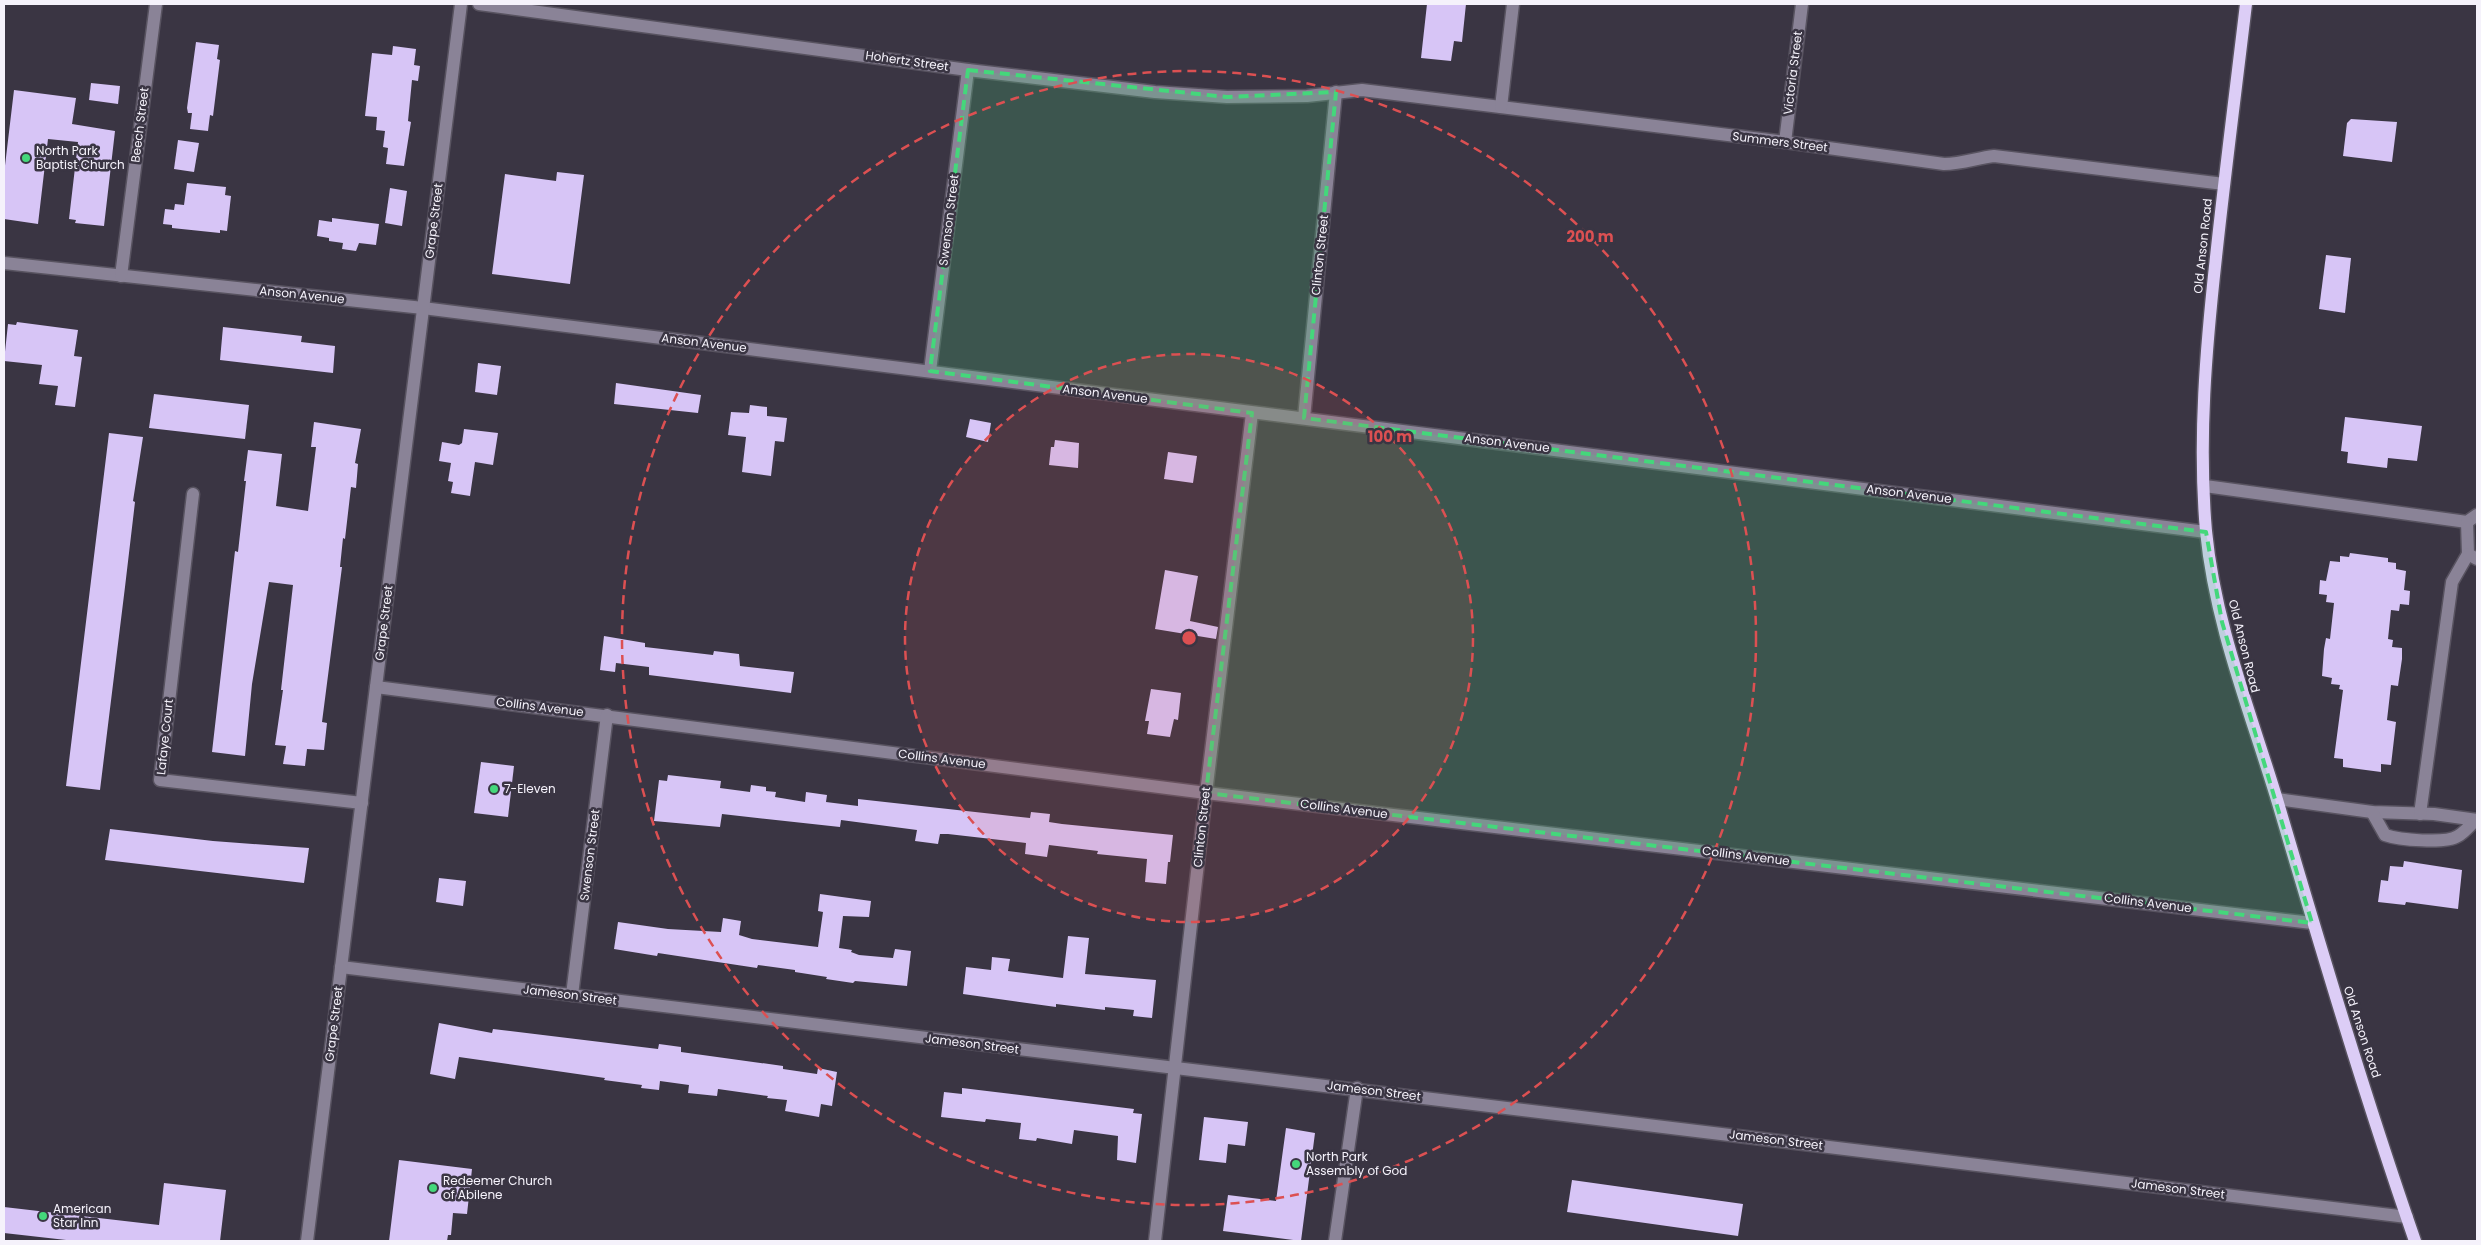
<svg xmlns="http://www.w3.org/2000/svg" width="2481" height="1245" font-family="Poppins,sans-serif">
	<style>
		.building { fill: #d7c5f6 }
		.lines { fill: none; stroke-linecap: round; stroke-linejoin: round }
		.minor-casing { stroke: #585360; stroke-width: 15 }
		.major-casing { stroke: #585360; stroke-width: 15 }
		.minor { stroke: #8a8397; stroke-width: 12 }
		.major { stroke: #dccdf6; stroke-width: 12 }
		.marked { fill: #44d77b; fill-opacity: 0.2; stroke: #44d77b; stroke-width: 4; stroke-dasharray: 10 6; stroke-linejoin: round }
		.ring { fill: none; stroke: #dc5052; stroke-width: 2.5; stroke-dasharray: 9 6 }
		.poi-dot { fill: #44d77b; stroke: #3a3543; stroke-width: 2 }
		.labels { text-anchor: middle; stroke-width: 5; stroke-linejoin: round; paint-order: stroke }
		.street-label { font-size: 12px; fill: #f5f2fb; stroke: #3a3543 }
		.poi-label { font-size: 12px; fill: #f5f2fb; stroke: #3a3543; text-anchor: start }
		.centre { fill: #dc5052; stroke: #3a3543; stroke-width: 2.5 }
		.ring-label { font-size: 15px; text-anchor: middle; font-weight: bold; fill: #dc5052; stroke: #3a3543; stroke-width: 5; stroke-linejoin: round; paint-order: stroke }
	</style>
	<rect width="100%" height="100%" fill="#3a3543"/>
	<g class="building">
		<path d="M1427 4H1466L1462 42 1454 41 1451 61 1421 58Z"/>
		<path d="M196 42 219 45 217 59 220 60 213 116 210 115 208 131 190 129 192 113H188L187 108Z"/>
		<path d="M393 46 416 49 414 65 420 66 418 81 412 80 408 121 411 122 404 166 386 164 388 148 383 147 385 131 376 130 377 117 365 116 372 53 392 55Z"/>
		<path d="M91 83 120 86 118 104 89 100Z"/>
		<path d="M14 90 76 98 72 124 115 131 104 226 75 223 76 220 69 219 78 142 48 139 38 224 4 219V174Z"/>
		<path d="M2351 119 2397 122 2392 162 2343 156 2347 123Z"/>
		<path d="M178 140 199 143 194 172 174 169Z"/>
		<path d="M557 172 584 175 570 284 492 274 505 174 556 181Z"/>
		<path d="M187 183 226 187 225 195 231 196 227 231 220 230V233L172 228V225L163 224 165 209 174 210 175 204 184 205Z"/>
		<path d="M390 188 407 191 402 226 385 223Z"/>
		<path d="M332 218 379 224 376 245 359 243 356 251 342 249 343 243 329 241V238L317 236 319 220 332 222Z"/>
		<path d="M2326 255 2351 258 2345 313 2319 309Z"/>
		<path d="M17 322 78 330 74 356 82 357 75 407 55 405 58 386 39 384 42 365 4 361 8 324 16 325Z"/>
		<path d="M223 327 302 336 301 342 335 346 333 373 220 360Z"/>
		<path d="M478 363 501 366 497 395 475 392Z"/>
		<path d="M616 383 701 395 698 413 614 404Z"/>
		<path d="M154 394 249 405 245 439 149 428Z"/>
		<path d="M750 405 767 407V416L787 418 784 442 775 441 771 476 742 472 746 437 728 435 731 412 749 413Z"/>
		<path d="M2345 417 2422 426 2417 461 2388 458 2387 468 2347 463 2348 452 2341 451Z"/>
		<path d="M970 419 991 423 988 442 966 437Z"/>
		<path d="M314 422 361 429 355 463 358 464 356 488 351 487 345 539 343 538 340 567H342L322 722 327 723 324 750 307 749 305 766 283 764 286 746 275 745 283 690H281L293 585 269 582 252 684 245 756 212 752 235 551 238 552 246 481H244L248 450 282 454 276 506 308 511 316 447H311Z"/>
		<path d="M464 429 498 433 493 465 475 462 470 496 451 493 453 482 448 481 451 463 439 461 442 442 459 445 462 443Z"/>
		<path d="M109 433 143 437 133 501 135 502 125 587 100 790 66 786Z"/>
		<path d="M1055 440 1079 443 1078 468 1049 465 1051 447H1054Z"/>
		<path d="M1168 452 1197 456 1193 483 1164 479Z"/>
		<path d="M2350 553 2388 558V562L2396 563V569L2406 571 2404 590 2410 591 2409 605 2400 604 2399 611 2391 610 2388 639 2393 640 2392 647 2402 648V659L2398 686 2391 685 2387 720 2396 722 2391 765 2381 764V772L2343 767V759L2334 758 2343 690 2339 689 2340 685 2331 684 2332 678 2322 676 2324 649 2326 638 2330 639 2334 603 2326 602 2327 595 2319 594 2320 580 2326 581 2330 561 2340 562V556L2349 557Z"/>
		<path d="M1165 570 1198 576 1190 621 1218 627 1216 639 1155 629Z"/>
		<path d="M604 636 645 643V647L713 655 714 651 739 654 740 666 794 672 791 693 649 675V667L616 663 615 672 600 670Z"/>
		<path d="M1151 689 1181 693 1178 720 1174 719 1170 737 1147 734 1149 721H1145Z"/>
		<path d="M481 762 514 766 508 817 474 813Z"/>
		<path d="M668 775 721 781 720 788 750 792 751 785 766 787V791L776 792 775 797 805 802 806 792 827 795 826 802 858 806V799L1030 818 1031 812 1050 814 1049 822 1062 824 1173 835 1170 862H1168L1166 884 1145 882 1147 859 1097 854 1098 851 1049 845 1047 857 1025 854 1026 843 948 834H940L938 844 915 841 917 830 841 820 840 827 722 814 720 827 654 821 659 780 667 781Z"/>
		<path d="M110 829 213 841 309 848 304 883 105 860Z"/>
		<path d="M2404 861 2462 870 2458 909 2406 902 2405 905 2378 902 2381 880 2388 881 2390 866 2403 867Z"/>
		<path d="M439 878 466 881 463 906 436 902Z"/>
		<path d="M820 894 871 901 869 917 843 916 839 948 852 950 851 952 859 955 893 958 895 949 911 951 907 986 855 981 853 983 826 979 827 977 795 972V970L758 965 757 968 658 953 657 956 614 949 618 922 668 929 721 932 723 918 741 921 739 935 752 939 818 947 823 912 818 911Z"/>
		<path d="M1068 936 1089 938 1085 974 1156 980 1152 1018 1133 1016 1134 1010 1105 1007V1010L1056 1004V1007L963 994 966 967 991 970 992 957 1010 959 1008 971 1063 978Z"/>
		<path d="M439 1023 492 1033 493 1029 658 1049 659 1044 681 1047V1052L783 1066V1069L817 1074 818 1068 837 1072 832 1106 821 1104 819 1117 785 1111 787 1100 767 1098 768 1096 718 1089 717 1096 688 1093 689 1085 660 1081 659 1090 641 1088 642 1085 604 1080 605 1078 459 1057 455 1079 430 1074Z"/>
		<path d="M962 1088 1134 1109 1133 1113 1142 1114 1136 1163 1117 1160 1118 1136 1074 1130 1072 1144 1037 1138 1036 1141 1019 1139 1021 1123 986 1119 985 1122 941 1117 944 1092 962 1094Z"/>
		<path d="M1204 1117 1248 1122 1245 1146 1228 1144 1226 1163 1199 1160Z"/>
		<path d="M1286 1128 1315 1133 1301 1241 1223 1231 1228 1195 1276 1201Z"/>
		<path d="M399 1160 472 1169 467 1214 453 1213 451 1235H448L447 1241H389Z"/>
		<path d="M1572 1180 1743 1204 1738 1236 1567 1212Z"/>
		<path d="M164 1183 226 1190 220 1241H75L4 1233V1207L159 1225Z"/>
	</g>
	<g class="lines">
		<defs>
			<g id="minor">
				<path d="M479 4 968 70 1155 92 1227 97 1307 96 1362 90 1785 142 1944 164C1962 164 1977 158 1994 156L2224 184"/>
				<path d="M1501 107 1513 4"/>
				<path d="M1785 142 1802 4"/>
				<path d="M4 263 423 308 2206 532"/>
				<path d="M121 276 156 4"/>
				<path d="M930 371 968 70"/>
				<path d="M1304 418 1336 92"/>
				<path d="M2205 486 2467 522 2477 515"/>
				<path d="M193 494 160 780 362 803"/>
				<path d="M2467 522 2468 554 2477 559"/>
				<path d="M376 687 1206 793 2312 923"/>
				<path d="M2277 799 2372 812 2434 814 2477 820"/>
				<path d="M2372 812 2385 835C2399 840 2446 844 2458 836 2465 832 2470 825 2476 820"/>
				<path d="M2420 814 2452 582 2468 554"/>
				<path d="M341 967 2407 1217"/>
				<path d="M572 995 607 715"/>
				<path d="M307 1241 461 4"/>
				<path d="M1155 1241 1206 793 1252 413"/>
				<path d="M1335 1241 1357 1088"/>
			</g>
			<path id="major" d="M2246 4C2236 88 2225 173 2216 257 2206 348 2198 440 2206 531 2215 625 2251 713 2278 803 2321 949 2365 1097 2415 1241"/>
		</defs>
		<use href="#minor" class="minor-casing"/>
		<use href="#major" class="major-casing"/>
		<use href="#minor" class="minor"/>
		<use href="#major" class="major"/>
	</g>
	<path class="marked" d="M968 70 1227 97 1336 92 1304 418 2206 532 2222 622 2312 923 1206 793 1252 413 930 371Z"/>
	<circle cx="1189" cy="638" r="284" fill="#dc5052" fill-opacity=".12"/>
	<g class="ring">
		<circle cx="1189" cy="638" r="284"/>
		<circle cx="1189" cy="638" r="567"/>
	</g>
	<g class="poi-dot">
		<circle cx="26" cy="158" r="5"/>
		<circle cx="494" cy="789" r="5"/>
		<circle cx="1296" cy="1164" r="5"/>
		<circle cx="433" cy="1188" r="5"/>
		<circle cx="43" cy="1216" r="5"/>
	</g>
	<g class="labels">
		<g class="street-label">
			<text transform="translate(907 61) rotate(8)" y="4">Hohertz Street</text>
			<text transform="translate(1793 73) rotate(-83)" y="4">Victoria Street</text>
			<text transform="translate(140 125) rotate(-83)" y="4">Beech Street</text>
			<text transform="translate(1780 142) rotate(7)" y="4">Summers Street</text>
			<text transform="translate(949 220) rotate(-83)" y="4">Swenson Street</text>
			<text transform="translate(434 221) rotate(-83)" y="4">Grape Street</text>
			<text transform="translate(2203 246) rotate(-84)" y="4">Old Anson Road</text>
			<text transform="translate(1320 255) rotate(-84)" y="4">Clinton Street</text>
			<text transform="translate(302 295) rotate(6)" y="4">Anson Avenue</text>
			<text transform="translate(704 343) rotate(7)" y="4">Anson Avenue</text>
			<text transform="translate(1105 394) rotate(7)" y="4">Anson Avenue</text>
			<text transform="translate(1507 443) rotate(7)" y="4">Anson Avenue</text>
			<text transform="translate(1909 494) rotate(7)" y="4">Anson Avenue</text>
			<text transform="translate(384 623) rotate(-83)" y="4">Grape Street</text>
			<text transform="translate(2244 646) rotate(76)" y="4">Old Anson Road</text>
			<text transform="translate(540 707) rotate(7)" y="4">Collins Avenue</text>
			<text transform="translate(165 737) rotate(-84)" y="4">Lafaye Court</text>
			<text transform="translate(942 759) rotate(7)" y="4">Collins Avenue</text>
			<text transform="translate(1344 809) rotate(7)" y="4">Collins Avenue</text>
			<text transform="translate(1202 827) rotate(-84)" y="4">Clinton Street</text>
			<text transform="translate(590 855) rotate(-83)" y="4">Swenson Street</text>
			<text transform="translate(1746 856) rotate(7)" y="4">Collins Avenue</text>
			<text transform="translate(2148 903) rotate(7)" y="4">Collins Avenue</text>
			<text transform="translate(570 995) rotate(7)" y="4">Jameson Street</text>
			<text transform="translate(334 1024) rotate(-83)" y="4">Grape Street</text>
			<text transform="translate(2362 1032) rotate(72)" y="4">Old Anson Road</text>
			<text transform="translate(972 1044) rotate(7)" y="4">Jameson Street</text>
			<text transform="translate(1374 1091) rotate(7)" y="4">Jameson Street</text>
			<text transform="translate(1776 1140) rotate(7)" y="4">Jameson Street</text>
			<text transform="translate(2178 1189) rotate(7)" y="4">Jameson Street</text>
		</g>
		<g class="poi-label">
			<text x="36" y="155">North Park<tspan x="36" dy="14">Baptist Church</tspan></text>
			<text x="504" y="793">7-Eleven</text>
			<text x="1306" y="1161">North Park<tspan x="1306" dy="14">Assembly of God</tspan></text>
			<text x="443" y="1185">Redeemer Church<tspan x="443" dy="14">of Abilene</tspan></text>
			<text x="53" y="1213">American<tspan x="53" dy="14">Star Inn</tspan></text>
		</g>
	</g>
	<circle cx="1189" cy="638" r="8" class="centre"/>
	<g class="ring-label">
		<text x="1590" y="242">200 m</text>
		<text x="1390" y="442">100 m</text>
	</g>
	<rect width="2481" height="1245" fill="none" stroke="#f5f2fb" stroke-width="10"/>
</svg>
